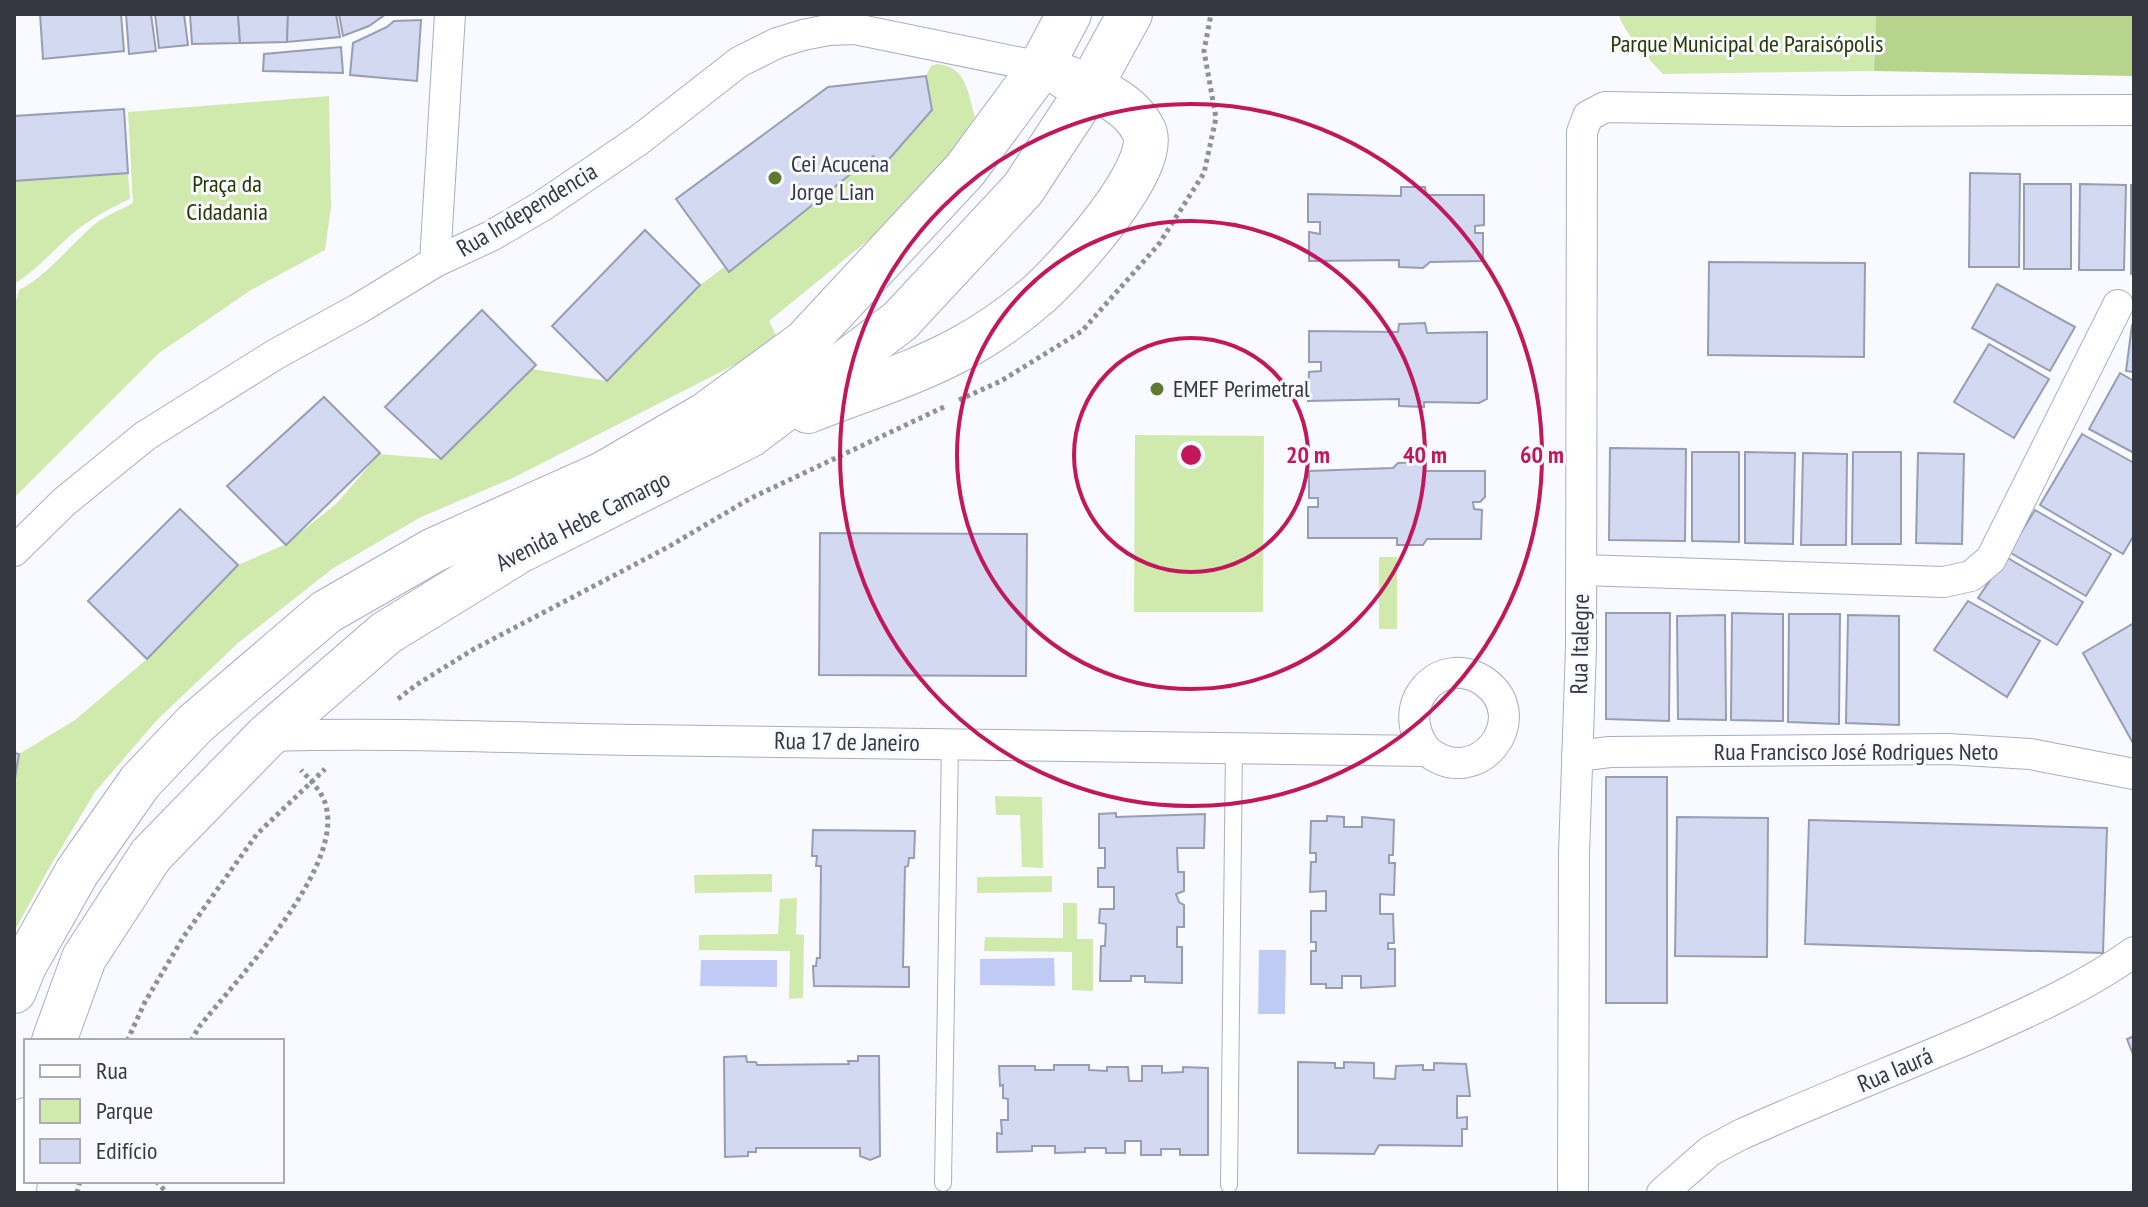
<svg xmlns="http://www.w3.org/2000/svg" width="2148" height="1207" font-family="'PT Sans Narrow',sans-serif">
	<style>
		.green { fill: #d0eaae }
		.forest { fill: #b6d48c }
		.water { fill: #c0cbf5 }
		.building { fill: #d3d9f0; stroke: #979db3; stroke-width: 2 }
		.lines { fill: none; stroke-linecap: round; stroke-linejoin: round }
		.lane-casing { stroke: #a8aec4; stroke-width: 18 }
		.street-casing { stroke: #a8aec4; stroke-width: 32 }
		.primary-casing { stroke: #a8aec4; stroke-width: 46 }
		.path { stroke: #8f9098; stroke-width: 5; stroke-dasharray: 4 4; stroke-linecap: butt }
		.lane { stroke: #fff; stroke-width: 16 }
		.street { stroke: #fff; stroke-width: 30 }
		.primary { stroke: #fff; stroke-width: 44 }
		.ring { fill: none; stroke: #c2185b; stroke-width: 4 }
		.poi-dot { fill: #5e7a2f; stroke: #f9faff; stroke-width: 3 }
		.labels { text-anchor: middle; stroke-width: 6; stroke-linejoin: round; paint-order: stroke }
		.park-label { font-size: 24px; fill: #273802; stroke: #f9faff }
		.poi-label { font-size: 24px; fill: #363841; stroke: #f9faff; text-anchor: start }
		.street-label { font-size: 24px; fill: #363841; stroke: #f9faff }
		.centre { fill: #c2185b; stroke: #f9faff; stroke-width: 4 }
		.ring-label { font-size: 24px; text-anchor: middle; font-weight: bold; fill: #c2185b; stroke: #f9faff; stroke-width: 6; stroke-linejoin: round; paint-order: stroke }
	</style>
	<rect width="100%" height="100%" fill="#f9faff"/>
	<g class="green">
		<path d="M1618 14H1876L1874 71 1663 74C1646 56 1627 37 1618 14Z"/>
		<path d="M937 64C967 66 968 94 975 117L949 156 883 228 769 321 779 342 513 478 421 517 332 569 238 643 157 720 95 792 48 870 14 932V784L19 754 75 720 147 659 238 565 286 544 337 503 379 454 441 459 532 369 607 381 700 285 873 156 883 165 932 110 926 76 931 66Z"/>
		<path d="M329 96 331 207 325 250 251 290 159 353 14 498V308L19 290C48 275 69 246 95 224 106 215 121 210 133 203L128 112Z"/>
		<path d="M128 173 130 199C108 209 88 220 71 235 50 253 38 269 14 284V181Z"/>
		<path d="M1135 435 1264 436 1263 612H1134Z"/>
		<rect x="1379" y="557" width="18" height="72"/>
		<path d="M995 796 1042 797 1043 868 1022 867 1020 815H996Z"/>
		<path d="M772 874V892L695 893 694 875Z"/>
		<path d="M1052 876V892L977 893V877Z"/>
		<path d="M797 898 796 934 804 935 803 998 789 999 790 951 699 950V935L778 934 780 899Z"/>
		<path d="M1063 903H1077V939H1093V991L1072 990V952L984 951 985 937 1063 938Z"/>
	</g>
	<path class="forest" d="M1876 14H2134V76L1874 71Z"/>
	<g class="water">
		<path d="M1259 950H1286L1285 1014H1258Z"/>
		<path d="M1054 958 1055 986 980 985V959Z"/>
		<path d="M701 960H777V987L700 986Z"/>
	</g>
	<g class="building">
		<path d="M40 14H121L124 51 43 59Z"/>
		<path d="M126 14H151L156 51 129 54Z"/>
		<path d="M155 14H184L188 45 159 48Z"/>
		<path d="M190 14H238L240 43 192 44Z"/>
		<path d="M238 14H288L287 42 240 43Z"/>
		<path d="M288 14H336L340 37 287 42Z"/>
		<path d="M339 14H386L369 26 343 36Z"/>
		<path d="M421 20 417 81 350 75 353 43 387 27 394 21Z"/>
		<path d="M341 47 343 73 263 71 264 54Z"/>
		<path d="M926 76 932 110 883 166 873 156 729 272 676 199 828 87Z"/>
		<path d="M124 109 128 173 14 181V116Z"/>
		<path d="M1970 173 2020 174 2019 267H1969Z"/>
		<rect x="2024" y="184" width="47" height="85"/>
		<path d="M2080 184 2126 185 2124 270H2079Z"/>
		<rect x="2131" y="185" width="3" height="89"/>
		<path d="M1401 187H1425L1426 195H1484V225L1475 226V233H1483V261L1430 262 1423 268 1399 267V260L1309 261V232L1320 234V222H1308V194L1401 196Z"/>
		<path d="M645 230 700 285 607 381 552 326Z"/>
		<path d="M1709 262 1865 263 1864 357 1708 355Z"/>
		<path d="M1997 284 2075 327 2050 371 1972 328Z"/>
		<path d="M482 310 536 365 441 459 385 407Z"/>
		<path d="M1425 323 1427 333 1487 332V399L1479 403 1424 402V407L1399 406V399L1308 401 1309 372 1321 371V362H1309V331L1398 332 1399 324Z"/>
		<path d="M2132 325H2134V372L2126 371Z"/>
		<path d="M1989 344 2049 379 2014 438 1954 402Z"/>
		<path d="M2120 373 2134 381V453L2089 429Z"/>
		<path d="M324 397 380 453 286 545 227 486Z"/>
		<path d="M2082 434 2134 463V535L2123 554 2040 505Z"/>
		<path d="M1610 448 1686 449 1685 541 1609 540Z"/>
		<path d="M1692 452H1739V542L1692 541Z"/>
		<path d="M1745 452 1795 453 1793 544 1745 543Z"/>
		<path d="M1853 452H1901V544H1852Z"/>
		<path d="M1803 453 1847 454 1846 545H1801Z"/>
		<path d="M1918 453 1964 454 1962 544 1916 543Z"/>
		<path d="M1424 462V471H1485V497L1480 502H1473L1474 509 1482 510 1481 539H1427L1423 545H1397V538H1308V507H1318V498H1309V471L1393 468 1398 463Z"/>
		<path d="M180 509 238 565 147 659 88 601Z"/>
		<path d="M2035 510 2111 554 2086 596 2009 552Z"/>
		<path d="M820 533 1027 534 1026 676 819 675Z"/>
		<path d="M2006 557 2083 602 2057 645 1978 598Z"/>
		<path d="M1968 601 2040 641 2007 697 1934 650Z"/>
		<path d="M1606 613H1670L1669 721 1606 719Z"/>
		<path d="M1732 613 1783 614V721L1731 720Z"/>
		<path d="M1789 614H1840L1839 724 1788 722Z"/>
		<path d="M1725 615 1726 720 1678 719 1677 616Z"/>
		<path d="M1848 615 1899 616V725L1846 723Z"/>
		<path d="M2134 623V745L2083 653Z"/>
		<path d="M14 753 19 754 14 784Z"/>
		<rect x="1606" y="777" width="61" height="226"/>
		<path d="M1116 813V817L1205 814 1204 848H1177L1178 872H1184V891L1176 894 1179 902 1184 905V927H1177V947H1182V983L1145 982V976H1131V981H1100L1101 946H1105L1106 924 1099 923 1100 909H1114V887H1098V868H1105V848H1099V814Z"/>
		<path d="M1327 816 1344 817V827H1362V817L1394 820 1393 855H1389V863H1395L1394 895 1380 894V914H1393L1394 943H1388V949H1395V986L1361 988V976H1342V988H1326V984H1311V951H1316V942H1311V911H1326V891L1310 892 1311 862H1316V853H1310L1311 821H1327Z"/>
		<path d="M1677 817 1768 818 1767 957 1675 956Z"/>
		<path d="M1809 820 2107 828 2103 953 1805 944Z"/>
		<path d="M813 830 915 831 914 858H909L908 866 905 867 903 967H909V987L814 986 813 966H816L817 958H820L821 866H816L817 856H812Z"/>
		<path d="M2134 1036V1057L2127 1039Z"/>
		<path d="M746 1056 747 1062H756L757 1065 849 1064 848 1061H858V1056H879L880 1156 870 1160 860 1156V1148H756V1152H748V1156L725 1157 724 1057Z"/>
		<path d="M1298 1062 1335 1063V1068H1344V1062L1374 1063V1078L1395 1079 1396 1066 1423 1065V1070H1434V1063L1466 1064 1470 1096H1457V1118L1467 1117V1129H1462V1146L1379 1145 1374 1154 1298 1153Z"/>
		<path d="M1054 1065H1089V1070L1107 1071V1067H1128L1129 1081H1142V1066H1162V1073L1183 1072V1067L1208 1068V1155H1180V1149H1161V1155H1141V1141H1125V1153H1106V1148H1085V1152L1055 1153V1146H1032V1151L997 1152V1133L1002 1134 1001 1120H1008V1099L1003 1098V1085L1000 1086 999 1066H1035V1070H1054Z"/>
	</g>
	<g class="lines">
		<defs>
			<g id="lane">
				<path d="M943 1183 950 743"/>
				<path d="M1229 1185 1234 747"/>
			</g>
			<g id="street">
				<path d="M435 262 450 14"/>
				<path d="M14 551 64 502 145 436 276 354 358 309 435 262 491 236 542 206 639 140 739 62 777 43 803 35 828 30 855 29 1041 67"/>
				<path d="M1582 570 1944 582 1971 576 1991 559 2118 305"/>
				<path d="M267 736C392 732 517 738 641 740 903 743 1165 748 1427 751 1478 792 1534 718 1485 682 1441 651 1390 705 1427 751"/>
				<path d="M1577 756 1610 752 1948 749 2030 754 2134 774"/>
				<path d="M1573 1193 1574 854 1581 647 1582 132 1588 116 1605 107 1845 111 2134 110"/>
				<path d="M1662 1193 1710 1151 1740 1135C1818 1100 1898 1069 1977 1035 2031 1011 2085 987 2134 952"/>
			</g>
			<g id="primary">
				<path d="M808 411C858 391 912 375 960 349 988 334 1015 315 1039 294 1067 269 1160 167 1144 131 1130 101 1093 88 1065 77"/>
				<path d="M14 991 24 966 77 872 140 782 195 724 326 612 434 550 603 474 705 415 805 342 965 170 1041 67 1069 14"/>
				<path d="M54 1041 84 958 151 855 267 736 386 633 519 551 750 435 900 321 1023 189 1090 87 1130 14"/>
				<path d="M14 1190 20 1138 26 1120"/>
			</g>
		</defs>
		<use href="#lane" class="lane-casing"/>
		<use href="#street" class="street-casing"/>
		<use href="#primary" class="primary-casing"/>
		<g class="path">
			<path d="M959 400 1001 381 1082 331 1159 244 1204 173 1216 118 1204 51 1211 14"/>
			<path d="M398 699 416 685 474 649 668 547 751 498 946 406"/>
			<path d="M127 1041 145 1002 184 936 257 834 325 769"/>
			<path d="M191 1041 199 1027C237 979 338 874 327 811 325 794 312 782 301 770"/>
			<path d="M156 1181 167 1193"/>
			<path d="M77 1193 80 1181"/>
		</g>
		<use href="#lane" class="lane"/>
		<use href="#street" class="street"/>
		<use href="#primary" class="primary"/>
	</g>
	<g class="ring">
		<circle cx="1191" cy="455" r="117"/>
		<circle cx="1191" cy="455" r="234"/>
		<circle cx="1191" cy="455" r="351"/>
	</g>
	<g class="poi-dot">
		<circle cx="775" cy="178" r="8"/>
		<circle cx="1157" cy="389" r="8"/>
	</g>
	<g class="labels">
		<g class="park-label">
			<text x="1747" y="52">Parque Municipal de Paraisópolis</text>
			<text x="227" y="192">Praça da<tspan x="227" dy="28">Cidadania</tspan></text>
		</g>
		<g class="poi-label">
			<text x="791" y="172">Cei Acucena<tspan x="791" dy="28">Jorge Lian</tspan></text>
			<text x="1173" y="397">EMEF Perimetral</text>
		</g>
		<g class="street-label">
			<text transform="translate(527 210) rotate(-31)" y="8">Rua Independencia</text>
			<text transform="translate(583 521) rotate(-27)" y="8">Avenida Hebe Camargo</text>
			<text transform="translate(1580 644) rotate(-89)" y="8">Rua Italegre</text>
			<text transform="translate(847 742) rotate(1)" y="8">Rua 17 de Janeiro</text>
			<text x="1856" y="760">Rua Francisco José Rodrigues Neto</text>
			<text transform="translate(1895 1070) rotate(-23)" y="8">Rua Iaurá</text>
		</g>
	</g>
	<circle cx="1191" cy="455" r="12" class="centre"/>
	<g class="ring-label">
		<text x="1308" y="463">20 m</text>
		<text x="1425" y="463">40 m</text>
		<text x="1542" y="463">60 m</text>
	</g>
	<rect width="2148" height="1207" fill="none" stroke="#363841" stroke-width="32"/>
	<rect x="24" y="1039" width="260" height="144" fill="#f9faff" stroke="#abacb3" stroke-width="2"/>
	<rect x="40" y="1065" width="40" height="12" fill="#ffffff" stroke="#abacb3" stroke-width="2"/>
	<text x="96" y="1079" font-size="24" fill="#363841">Rua</text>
	<rect x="40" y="1099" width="40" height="24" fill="#d0eaae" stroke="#abacb3" stroke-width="2"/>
	<text x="96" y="1119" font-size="24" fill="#363841">Parque</text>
	<rect x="40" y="1139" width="40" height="24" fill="#d3d9f0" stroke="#abacb3" stroke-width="2"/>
	<text x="96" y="1159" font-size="24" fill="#363841">Edifício</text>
</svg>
